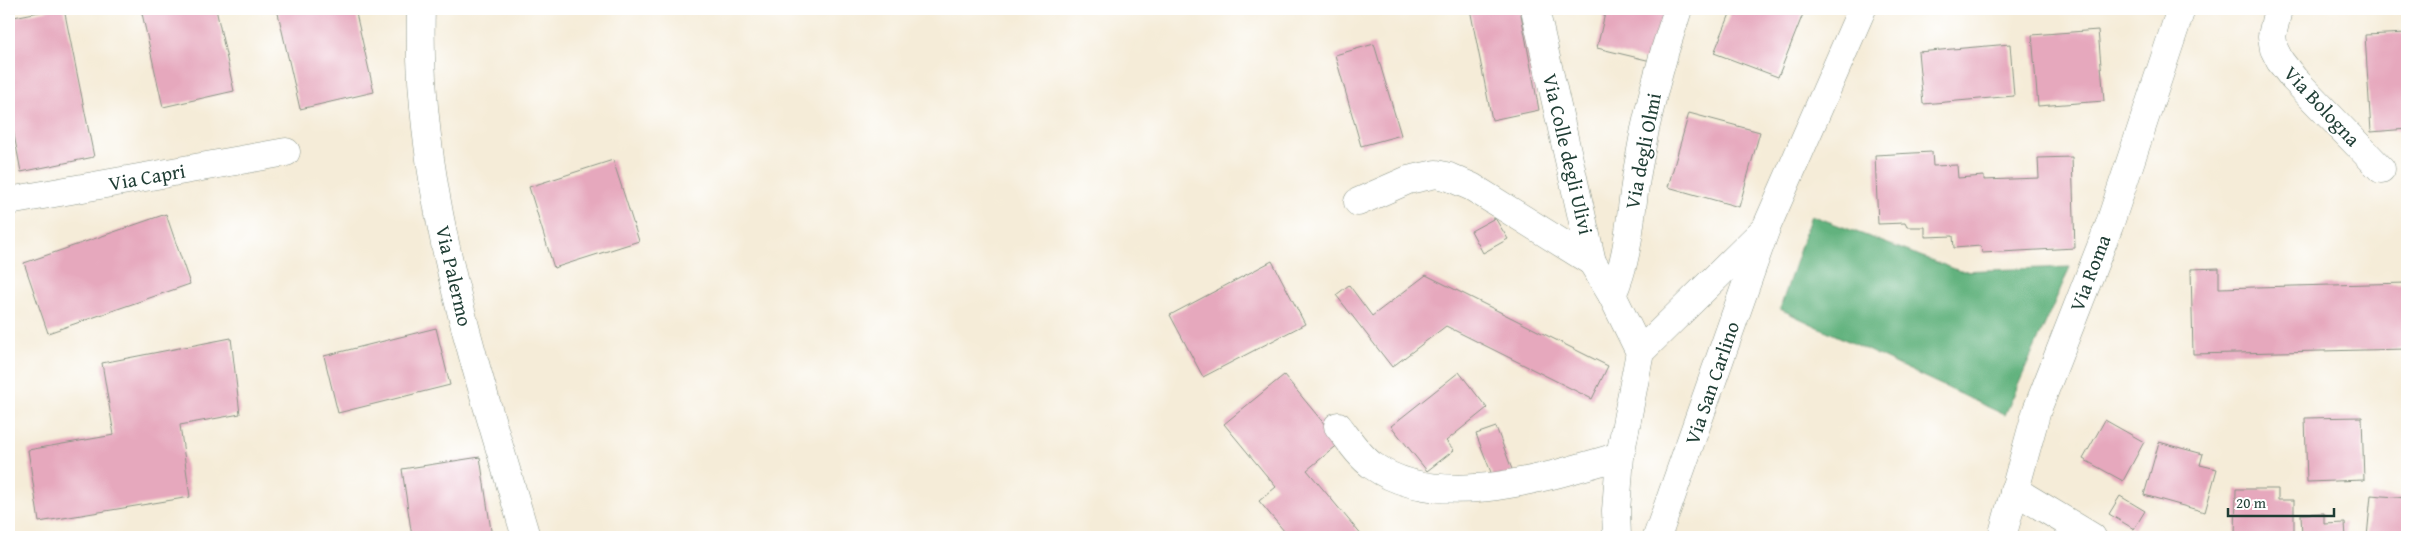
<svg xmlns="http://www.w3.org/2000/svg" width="2416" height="546" font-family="'Gentium Book Plus',serif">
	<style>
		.forest { fill: #62b27e; stroke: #407859 }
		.building { fill: #e6a8bd }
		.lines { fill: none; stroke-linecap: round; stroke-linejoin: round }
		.minor-casing { stroke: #8a9486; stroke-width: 29 }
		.tertiary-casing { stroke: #8a9486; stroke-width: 29 }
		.minor { stroke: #fff; stroke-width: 28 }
		.tertiary { stroke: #fff; stroke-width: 28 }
		.labels { text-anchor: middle; stroke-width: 4; stroke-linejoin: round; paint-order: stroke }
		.street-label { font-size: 20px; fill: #1f3d34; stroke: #fff }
	</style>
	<rect width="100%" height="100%" fill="#fff"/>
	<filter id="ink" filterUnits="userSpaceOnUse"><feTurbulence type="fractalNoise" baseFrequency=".02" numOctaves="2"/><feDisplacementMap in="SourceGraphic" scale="10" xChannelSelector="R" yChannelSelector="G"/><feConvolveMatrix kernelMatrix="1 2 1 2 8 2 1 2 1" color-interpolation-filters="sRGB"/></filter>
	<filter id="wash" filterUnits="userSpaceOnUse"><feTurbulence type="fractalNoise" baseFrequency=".0096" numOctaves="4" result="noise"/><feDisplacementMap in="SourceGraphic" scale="20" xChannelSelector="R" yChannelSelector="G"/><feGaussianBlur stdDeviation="1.12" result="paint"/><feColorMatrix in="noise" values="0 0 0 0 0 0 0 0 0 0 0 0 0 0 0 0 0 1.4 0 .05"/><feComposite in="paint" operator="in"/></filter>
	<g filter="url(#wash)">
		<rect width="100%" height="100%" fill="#f5ecd8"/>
		<path class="forest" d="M1811 215 1960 271 2070 267 2005 415 1780 309Z"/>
		<g id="blocks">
			<g class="building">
				<path d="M54 9H64L94 157 21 172 9 108V18Z"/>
				<path d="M141 9H216L234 91 163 107Z"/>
				<path d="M277 9H355L374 92 300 109Z"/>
				<path d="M1470 9H1520L1539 110 1492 120Z"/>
				<path d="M1606 9H1667L1655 62 1597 48Z"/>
				<path d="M1732 9H1805L1778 77 1714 53Z"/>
				<path d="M2098 30 2104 101 2038 106 2032 35Z"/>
				<path d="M2407 33V129L2371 132 2365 35Z"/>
				<path d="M1374 44 1401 135 1361 146 1335 55Z"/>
				<path d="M2010 44 2014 96 1923 104 1918 52Z"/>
				<path d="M1689 113 1760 132 1739 207 1668 187Z"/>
				<path d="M1932 152 1933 166 1957 165 1958 178 1984 176V180L2039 178 2038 158 2072 157 2075 248 1982 253 1981 246 1954 248 1953 236 1925 237V227H1907L1905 223 1878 224 1875 155Z"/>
				<path d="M613 160 639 241 554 268 529 187Z"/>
				<path d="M166 214 190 284 48 333 24 263Z"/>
				<path d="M1495 218 1508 239 1483 253 1471 231Z"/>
				<path d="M1272 261 1305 324 1203 377 1170 315Z"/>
				<path d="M2219 268V288L2407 283V349L2193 354 2191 269Z"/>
				<path d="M1426 275 1608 366 1592 399 1446 326 1392 367 1336 295 1349 285 1372 316Z"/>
				<path d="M436 328 450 385 338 413 324 356Z"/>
				<path d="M231 338 240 414 180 425 190 497 39 522 28 450 114 435 102 363Z"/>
				<path d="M1459 372 1487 408 1446 441 1454 450 1427 471 1391 426Z"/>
				<path d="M1284 375 1340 443 1307 470 1363 537H1289L1259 501 1276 487 1224 424Z"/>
				<path d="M2362 417 2364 480 2307 482 2305 418Z"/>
				<path d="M2105 420 2144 442 2123 481 2083 459Z"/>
				<path d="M1496 427 1513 472 1494 480 1476 434Z"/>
				<path d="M2159 442 2203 454 2200 465 2217 469 2205 512 2144 495Z"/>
				<path d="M480 457 492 537H412L402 469Z"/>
				<path d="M2236 489H2278V500H2294V537H2235Z"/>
				<path d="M2371 495 2407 498V537H2367Z"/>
				<path d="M2120 496 2145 511 2134 529 2109 514Z"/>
				<path d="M2324 513V524L2345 523 2346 537H2302L2301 514Z"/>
			</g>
		</g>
	</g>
	<g filter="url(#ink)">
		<use href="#blocks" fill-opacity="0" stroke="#8a9486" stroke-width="1"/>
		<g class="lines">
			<defs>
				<g id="minor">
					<path d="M421 9C415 190 476 366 526 537"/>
					<path d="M1535 9 1592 262 1612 295 1640 352 1620 456 1616 511 1617 537"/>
					<path d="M2278 9 2272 36 2274 49 2280 61 2294 79 2381 169"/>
					<path d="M9 201 286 152"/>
					<path d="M1358 202 1408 180 1436 174 1449 177 1472 187 1592 262"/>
					<path d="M1612 295C1630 256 1630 213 1637 172 1646 117 1660 62 1678 9"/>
					<path d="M1640 352 1766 228"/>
					<path d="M1338 426C1349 440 1359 456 1373 466 1440 513 1550 476 1620 456"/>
					<path d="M2014 490 2092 537"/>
					<path d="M2002 537 2037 410 2109 226 2181 9"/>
				</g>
				<path id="tertiary" d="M1657 537 1766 228 1862 9"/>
			</defs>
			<use href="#minor" class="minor-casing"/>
			<use href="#tertiary" class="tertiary-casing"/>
			<use href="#minor" class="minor"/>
			<use href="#tertiary" class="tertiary"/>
		</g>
	</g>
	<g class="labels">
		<g class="street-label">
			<text transform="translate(2322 106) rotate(47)" y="7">Via Bologna</text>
			<text transform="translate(1643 151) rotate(-79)" y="7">Via degli Olmi</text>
			<text transform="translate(1568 154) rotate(77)" y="7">Via Colle degli Ulivi</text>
			<text transform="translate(147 177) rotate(-10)" y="7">Via Capri</text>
			<text transform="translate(2090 273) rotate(-69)" y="7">Via Roma</text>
			<text transform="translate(454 276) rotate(77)" y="7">Via Palermo</text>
			<text transform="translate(1712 383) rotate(-71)" y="7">Via San Carlino</text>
		</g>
	</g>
	<rect width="2416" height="546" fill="none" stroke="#fff" stroke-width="30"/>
	<path d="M2228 508v8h106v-8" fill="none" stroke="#1f3d34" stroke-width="2.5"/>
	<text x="2236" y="508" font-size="15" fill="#1f3d34" stroke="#ffffff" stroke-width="4" paint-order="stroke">20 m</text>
</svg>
